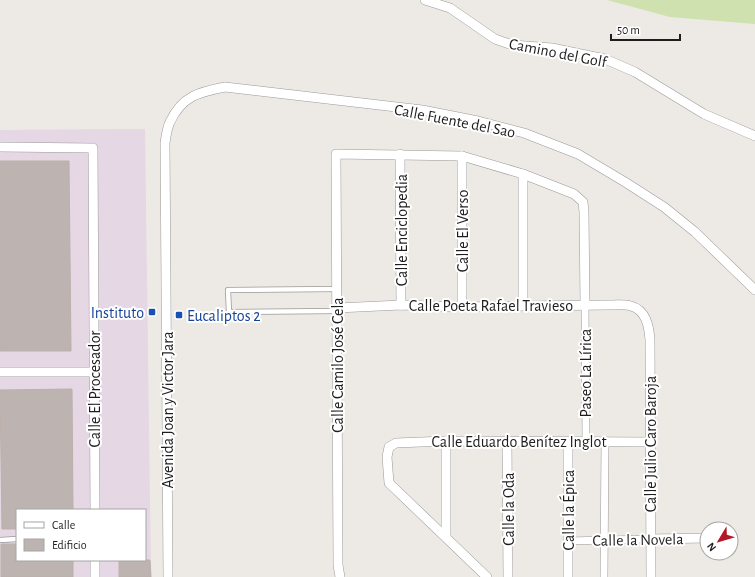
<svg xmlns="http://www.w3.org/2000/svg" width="755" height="577" font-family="'Alegreya Sans',sans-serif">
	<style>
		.industrial { fill: #e5d7e4; fill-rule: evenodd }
		.grass { fill: #cee1af }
		.building { fill: #bdb4b1; stroke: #bdafa8 }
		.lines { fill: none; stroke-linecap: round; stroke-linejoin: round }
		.service-casing { stroke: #9a9a9a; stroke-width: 6 }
		.pedestrian-casing { stroke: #9a9a9a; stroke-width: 8 }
		.minor-casing { stroke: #9a9a9a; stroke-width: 10 }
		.service { stroke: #fff; stroke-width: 4.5 }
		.pedestrian { stroke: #fff; stroke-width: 7 }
		.minor { stroke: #fff; stroke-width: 9 }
		.transit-dot { fill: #1a4fb4; stroke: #fff; stroke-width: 1.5 }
		.labels { text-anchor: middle; stroke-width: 4; stroke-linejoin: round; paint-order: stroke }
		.street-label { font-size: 16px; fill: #1d1d1d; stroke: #fff }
		.transit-label { font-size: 16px; fill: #164399; stroke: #fff; text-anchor: end }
	</style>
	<rect width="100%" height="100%" fill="#ede9e4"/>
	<path class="industrial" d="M123 129H145L151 577H0V130ZM17 510H145V560H17Z"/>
	<path class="grass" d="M607 0H755V24L670 17Z"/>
	<g class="building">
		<path d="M0 161H69L71 351H0Z"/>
		<path d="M72 389 73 510H17V529H2L0 390Z"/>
		<path d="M1 544H17V560H73V577H1Z"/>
		<path d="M119 560H150L151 577H119Z"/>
	</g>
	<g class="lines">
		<defs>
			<g id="service">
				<path d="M337 289 228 290 229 312 337 311"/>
				<path d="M0 540 17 539"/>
			</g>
			<g id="pedestrian">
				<path d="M585 305 586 441"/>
				<path d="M568 541 650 539"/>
				<path d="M604 577 605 441"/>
			</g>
			<g id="minor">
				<path d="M425 0 450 8 495 39 512 45 552 48 605 59 635 72 704 114 755 136"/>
				<path d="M0 147 93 148 95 510"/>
				<path d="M400 154 401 305"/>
				<path d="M462 156V307"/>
				<path d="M523 305V174"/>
				<path d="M337 308 401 305 462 307 608 305C615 305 624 304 631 306 646 310 649 326 650 340L651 577"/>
				<path d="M0 372H94"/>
				<path d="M446 441V537"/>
				<path d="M507 441 508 577"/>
				<path d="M568 442V577"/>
				<path d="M731 537H733"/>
				<path d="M650 539 707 538"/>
				<path d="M95 560V577"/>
				<path d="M168 577 165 143C166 136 167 128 170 122 182 96 199 92 225 87L422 110 478 121 524 133 578 154 625 182 664 207 695 232 755 290"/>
				<path d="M340 577 338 565 336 154 462 156 523 174 574 194 583 202 584 212 585 305"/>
				<path d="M487 577 389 483 387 457 389 447 396 443 446 441 650 442"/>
			</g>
		</defs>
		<use href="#service" class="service-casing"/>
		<use href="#pedestrian" class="pedestrian-casing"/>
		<use href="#minor" class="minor-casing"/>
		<use href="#service" class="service"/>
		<use href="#pedestrian" class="pedestrian"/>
		<use href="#minor" class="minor"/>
	</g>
	<g class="transit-dot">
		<rect x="148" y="308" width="8" height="8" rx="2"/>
		<rect x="175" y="311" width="8" height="8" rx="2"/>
	</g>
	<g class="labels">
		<g class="street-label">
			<text transform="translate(558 52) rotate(11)" y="6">Camino del Golf</text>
			<text transform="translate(455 120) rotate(11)" y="6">Calle Fuente del Sao</text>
			<text transform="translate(401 230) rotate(-90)" y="6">Calle Enciclopedia</text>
			<text transform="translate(462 231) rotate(-90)" y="6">Calle El Verso</text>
			<text x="491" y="311">Calle Poeta Rafael Travieso</text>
			<text transform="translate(337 365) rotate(-90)" y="6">Calle Camilo José Cela</text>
			<text transform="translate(585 373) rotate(-90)" y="6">Paseo La Lírica</text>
			<text transform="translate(94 389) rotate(-90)" y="6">Calle El Procesador</text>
			<text transform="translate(167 410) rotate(-90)" y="6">Avenida Joan y Victor Jara</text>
			<text x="519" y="447">Calle Eduardo Benítez Inglot</text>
			<text transform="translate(650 444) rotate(-90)" y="6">Calle Julio Caro Baroja</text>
			<text transform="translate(508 509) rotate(-90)" y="6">Calle la Oda</text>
			<text transform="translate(568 510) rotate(-90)" y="6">Calle la Épica</text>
			<text transform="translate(638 539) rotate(-1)" y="6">Calle la Novela</text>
		</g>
		<g class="transit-label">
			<text x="144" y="318">Instituto</text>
			<text x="187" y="321" text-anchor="start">Eucaliptos 2</text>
		</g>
	</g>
	<rect x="16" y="509" width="130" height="52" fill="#ffffff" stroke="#a5a5a5"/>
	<rect x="24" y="522" width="20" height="6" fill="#ffffff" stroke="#a5a5a5"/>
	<text x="52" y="529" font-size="12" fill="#1d1d1d">Calle</text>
	<rect x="24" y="539" width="20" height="12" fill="#bdb4b1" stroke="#a5a5a5"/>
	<text x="52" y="549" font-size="12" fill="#1d1d1d">Edificio</text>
	<g transform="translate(719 541) rotate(232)"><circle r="19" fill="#ffffff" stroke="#a5a5a5"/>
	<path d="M0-3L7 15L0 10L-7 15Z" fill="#b31729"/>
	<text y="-6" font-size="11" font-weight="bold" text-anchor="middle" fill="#1d1d1d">N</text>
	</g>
	<path d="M611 34v6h69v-6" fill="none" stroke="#1d1d1d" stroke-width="2"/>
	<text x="617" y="34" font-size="12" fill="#1d1d1d" stroke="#ffffff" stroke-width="3" paint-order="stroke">50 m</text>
</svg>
